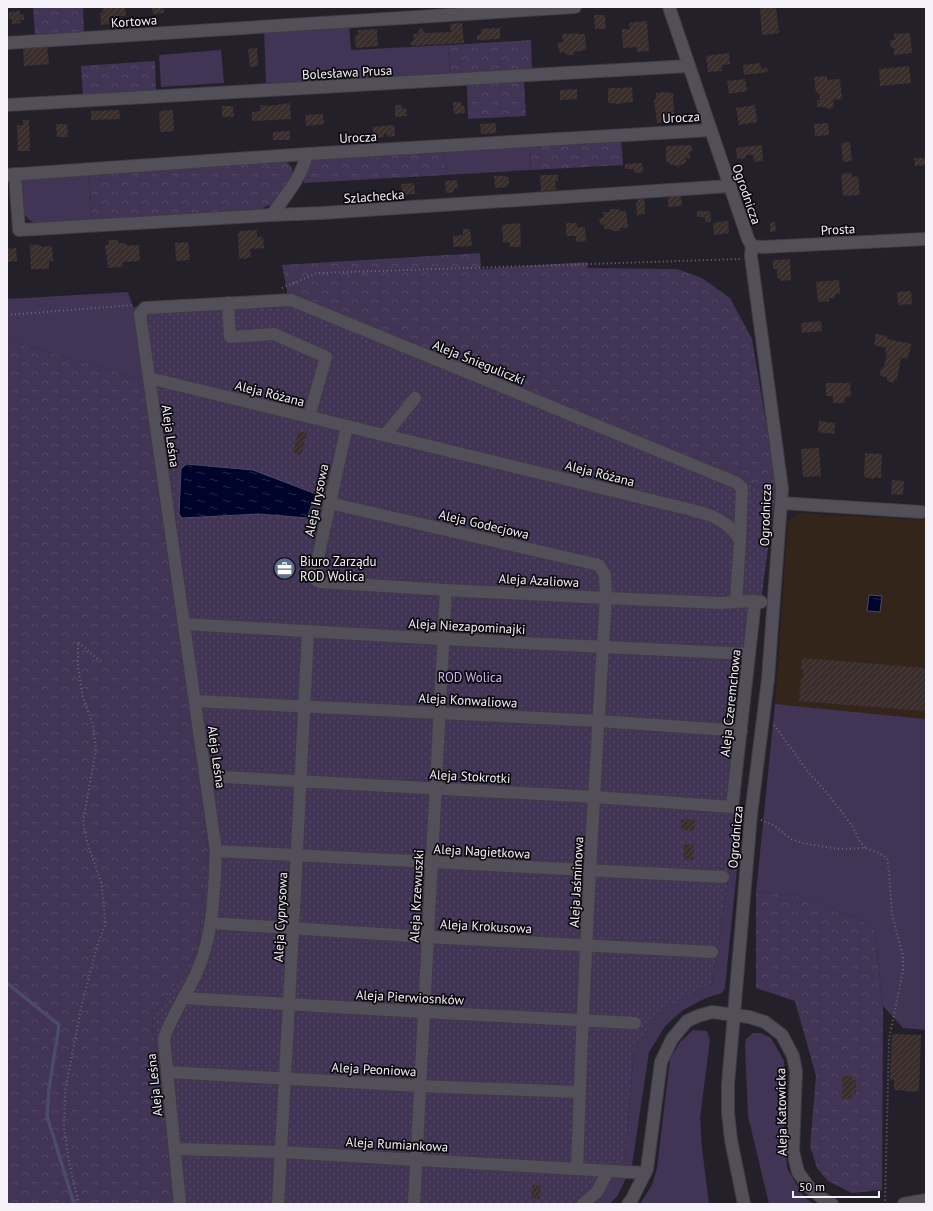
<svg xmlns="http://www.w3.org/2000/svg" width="933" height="1211" font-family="'PT Sans',sans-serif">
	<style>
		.commercial { fill: #34251a }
		.green { fill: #413454 }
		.forest { fill: url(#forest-crowns) }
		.garden { fill: url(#garden-dots) }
		.water { fill: url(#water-ripples); stroke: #494b68 }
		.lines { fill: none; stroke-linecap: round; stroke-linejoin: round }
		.stream { stroke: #494b68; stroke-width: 3.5 }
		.building { fill: url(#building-hatch) }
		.minor-casing { stroke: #3f3c44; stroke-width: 14 }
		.path { stroke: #6d6b73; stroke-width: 2; stroke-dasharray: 1 3; stroke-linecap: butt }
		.minor { stroke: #534f59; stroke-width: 12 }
		.labels { text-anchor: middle; stroke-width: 3.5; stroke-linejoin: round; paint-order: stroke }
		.street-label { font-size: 13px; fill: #f4f2f8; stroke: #0c0a0e }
		.poi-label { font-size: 13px; fill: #f4f2f8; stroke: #0c0a0e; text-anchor: start }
		.park-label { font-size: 13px; fill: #d0b8f6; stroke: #0c0a0e }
	</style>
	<defs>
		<pattern id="forest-crowns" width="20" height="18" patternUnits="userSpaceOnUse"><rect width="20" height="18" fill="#413454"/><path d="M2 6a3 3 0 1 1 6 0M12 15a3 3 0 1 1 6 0" fill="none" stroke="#544865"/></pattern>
		<pattern id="garden-dots" width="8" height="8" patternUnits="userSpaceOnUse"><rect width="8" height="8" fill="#413454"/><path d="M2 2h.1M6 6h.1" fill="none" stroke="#544865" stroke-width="1.8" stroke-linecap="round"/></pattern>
		<pattern id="water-ripples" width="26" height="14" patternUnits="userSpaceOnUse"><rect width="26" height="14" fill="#00032a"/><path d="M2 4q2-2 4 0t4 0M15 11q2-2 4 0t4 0" fill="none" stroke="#26284a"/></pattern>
		<pattern id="building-hatch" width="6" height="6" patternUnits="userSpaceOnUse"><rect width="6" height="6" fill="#3a2e2d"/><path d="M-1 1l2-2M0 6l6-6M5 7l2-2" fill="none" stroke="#4d4242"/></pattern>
	</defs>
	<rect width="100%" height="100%" fill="#232029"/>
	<path class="commercial" d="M925 506H926V719L775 704 788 521 798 513 924 520Z"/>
	<g class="green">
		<path d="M349 24 351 50 448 45 450 73 266 84 264 29Z"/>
		<path d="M221 50 224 83 161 87 159 55Z"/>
		<path d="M530 144 531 170 446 175 444 149Z"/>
		<path d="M89 171 92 220 34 223 28 219 24 214 21 184 25 177Z"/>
		<path d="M128 292 133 307 144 380 7 340V299Z"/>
		<path d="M775 704 926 719V1030L903 1028 883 1006 874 927 855 917 799 896 756 892Z"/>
		<path d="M739 809H743L725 988 722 993 706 998 683 1010 666 1025 649 1052 632 1165 618 1195 610 1204H596L625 1158 634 1050 651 1025 664 1008 712 984Z"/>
		<path d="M693 1030 707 1031 710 1040 700 1118 702 1148 709 1204H640L652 1185 657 1168 670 1059 680 1042Z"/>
		<path d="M753 1033H761L771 1038 784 1061 783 1108 787 1168 804 1197 814 1204H769L748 1116 745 1047 746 1039Z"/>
	</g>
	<g class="forest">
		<path d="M33 7H83L84 33 35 36Z"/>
		<path d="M531 40 532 69 450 73 448 45Z"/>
		<path d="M155 61 156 91 83 95 81 66Z"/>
		<path d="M524 80 526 116 468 119 467 83Z"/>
		<path d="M621 139 623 165 531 170 530 144Z"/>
		<path d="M444 149 446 175 304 183C305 169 305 167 316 158Z"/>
		<path d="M286 161 292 168V173L289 182 276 202 261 209 92 220 89 171Z"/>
		<path d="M480 253 481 269 587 262 588 268 677 269 702 278 730 298 752 339 776 482 775 495 288 296 282 265Z"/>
		<path d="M7 340 144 380 189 701 208 849 198 950 152 1019 176 1204H7Z"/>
		<path d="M756 892 799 896 855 917 874 927 883 1006 882 1190 852 1193 828 1181 817 1168 810 1146 816 1076 795 1001 756 988Z"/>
	</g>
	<path class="garden" d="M288 296 775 495 761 602 739 809 712 984 665 1008 651 1025 634 1050 625 1158 608 1190 596 1204H176L152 1019 198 950 208 849 189 701 133 307Z"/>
	<g class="water">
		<path d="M186 464 253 470 316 494 307 518 259 514 182 518 179 514 181 469Z"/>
		<path d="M869 595 882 596 880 612 867 611Z"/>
	</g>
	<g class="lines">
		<path class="stream" d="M7 983 59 1025 49 1089 47 1116 74 1204"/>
	</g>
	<g class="building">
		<path d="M102 7H125L126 16H115L116 19 113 20V16L109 17V24L101 25 100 13H103Z"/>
		<path d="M152 7H164V13L153 14Z"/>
		<path d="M760 7H776L779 33 762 35Z"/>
		<path d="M20 11V15L24 14V20H20L21 23 12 24V19H9V12Z"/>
		<path d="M594 15H605L606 29H595Z"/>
		<path d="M647 21 649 51 637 52V47L623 48 622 29H630L629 23Z"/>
		<path d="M462 23 464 43 413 46 411 45V42L414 40 413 34H417L421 28 426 33 451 32 450 24Z"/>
		<path d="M500 28V39L477 40V35L481 34V29Z"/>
		<path d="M377 29 378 46 356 48 355 35H358V30Z"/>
		<path d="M578 33V34H585L586 50 574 52V55H566L565 52 560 53 557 43 563 42 562 34Z"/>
		<path d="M910 33 912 53 894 55V48H891L890 40H895L894 34Z"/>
		<path d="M47 45 49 64 24 66 23 48H30V46Z"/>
		<path d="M257 48 258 66 250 67 248 49Z"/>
		<path d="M729 53 730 64 722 65V71L708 72 706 56Z"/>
		<path d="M760 63 761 69 768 68V72L744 75 743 65Z"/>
		<path d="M909 66 911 83 880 86 879 69Z"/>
		<path d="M827 76V80L840 79 842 99 833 100 834 107 830 109 824 107H817V100H820L819 93H816L814 77Z"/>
		<path d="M745 79 747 91 729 94 727 81Z"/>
		<path d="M632 87 633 102 621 103V104L608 103V88H620L622 89V88Z"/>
		<path d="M577 89V99L560 100V90Z"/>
		<path d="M663 92 673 93 674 114H673V122L657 123 654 99H656V93Z"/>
		<path d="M453 102H461V106H464L465 113 454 114Z"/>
		<path d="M290 103 291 119 252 121V112L261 111 260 105 268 106Z"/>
		<path d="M395 105H402V109L406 108 407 116 395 117Z"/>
		<path d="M755 105 757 122 739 125 736 108Z"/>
		<path d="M222 106H233L234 117H222Z"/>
		<path d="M119 110 120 119 91 120V111Z"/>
		<path d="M173 110 174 131 160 132 159 111Z"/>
		<path d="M323 114 324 124 306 126 305 115Z"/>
		<path d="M23 120H29L30 151H18L17 125H23Z"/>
		<path d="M496 123V133L481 134 480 124Z"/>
		<path d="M828 123 829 135 815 136 814 124Z"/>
		<path d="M56 124H67L68 137H57Z"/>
		<path d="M394 125 395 136 387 137V134H384V137L373 138V127Z"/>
		<path d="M290 131V140H273V132Z"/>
		<path d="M850 142 852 161 843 162 841 143Z"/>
		<path d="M692 145V151L689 152 690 158H686V162L684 164 680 165 678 168 675 165H671L666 161V146Z"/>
		<path d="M762 145 763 161 754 162 753 155H746V158L737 159 736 148Z"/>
		<path d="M914 158H926V165L915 166Z"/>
		<path d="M642 163 643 172 634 173V169H625V164Z"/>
		<path d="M851 173 852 177 858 176 860 195 843 196 841 174Z"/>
		<path d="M540 175H558V181H555L556 190 541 191Z"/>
		<path d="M494 176H506V177H509V184L507 185V187L495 188Z"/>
		<path d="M457 180 458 188H454V192L446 193 445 181Z"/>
		<path d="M414 183 415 194 402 195 401 184Z"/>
		<path d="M681 193 682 206 668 207V194Z"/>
		<path d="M637 196H644L645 214 637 215 636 203 638 202Z"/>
		<path d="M610 209H619V211H626L628 228H620V231H612V229H604V224L601 225 599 220 601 218 604 217 603 212H610Z"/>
		<path d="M697 211H710L711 222H705V217H697Z"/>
		<path d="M728 221 729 233 714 235 713 223Z"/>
		<path d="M775 222 776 231 770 232V223Z"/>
		<path d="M520 223 521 247H510V242L503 243 502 225Z"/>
		<path d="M566 223H577V227H585L586 241 576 242V236H566Z"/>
		<path d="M463 229H470L472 246 453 247V236L463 235Z"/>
		<path d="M257 230V237H263L264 248 250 249 251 257H248L246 259 239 258 238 233 240 231Z"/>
		<path d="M108 240H118V243H126L127 246 139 245 140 261 122 262 123 267 108 268 105 245H109Z"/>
		<path d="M188 242 190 260 176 261 175 243Z"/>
		<path d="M30 245H41V247L52 246 53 261H49V269H31Z"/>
		<path d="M16 248 17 261 7 262V249Z"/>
		<path d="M790 259 791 280 780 281 779 278H777V269H773V260Z"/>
		<path d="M839 280 840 294H835V298H829V301L818 302 816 282Z"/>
		<path d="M911 291 912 304 898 305 897 292Z"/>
		<path d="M821 321 822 331 802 333 801 323Z"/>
		<path d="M876 334 887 336V339L912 344 907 359 901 358 897 380 895 379 894 383 887 381V377L880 376 881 368 883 369 887 354H885L886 348 874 345Z"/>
		<path d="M826 383H850L851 396 845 397 844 403H833V396H826Z"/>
		<path d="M819 421 835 423 834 434 818 432Z"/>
		<path d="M298 431 307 433 301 455 293 453Z"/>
		<path d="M819 448 821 476 803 477 801 449Z"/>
		<path d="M865 453 882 454 881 478 875 477 874 479 864 477Z"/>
		<path d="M892 480 904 481 903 495 891 494Z"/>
		<path d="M275 562 296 564 295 574 274 572Z"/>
		<path d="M802 658 926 668V711L799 701 801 678H803V669H801Z"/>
		<path d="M681 819 695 820 694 831 681 830Z"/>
		<path d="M684 844 694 845 693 860 683 859Z"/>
		<path d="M892 1034 921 1035 919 1091 907 1092V1091L894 1090V1080H890Z"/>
		<path d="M842 1076H852V1080H856V1093L852 1094V1099H842Z"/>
		<path d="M532 1185 541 1186 540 1199 531 1198Z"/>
	</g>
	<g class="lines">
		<defs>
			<g id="minor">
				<path d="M669 7 748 239 752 246"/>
				<path d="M7 43 575 7"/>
				<path d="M7 105 689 66"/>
				<path d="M15 174 19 230 272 215 322 213 730 186"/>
				<path d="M7 175 307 154 711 130"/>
				<path d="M272 215C285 196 302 177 307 154"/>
				<path d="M752 246 763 247 926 239"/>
				<path d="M228 303 230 337 274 334 326 357 309 417"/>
				<path d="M149 378 692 510 712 516 723 522 733 530 740 540 736 601"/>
				<path d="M347 426 314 576 315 579 320 582 446 590 606 598 720 603 752 601 761 602"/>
				<path d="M385 435 415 398"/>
				<path d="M329 503 599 565 605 575 606 598C594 788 583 978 577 1169"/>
				<path d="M781 503 922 512"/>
				<path d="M184 624 443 639 749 654"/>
				<path d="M195 701 599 721 741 731"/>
				<path d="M205 776 595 797 732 807 755 601"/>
				<path d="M216 851 723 877"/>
				<path d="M211 923 427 937 712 952"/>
				<path d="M183 998 424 1012 635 1023"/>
				<path d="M167 1072 419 1086 580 1092"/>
				<path d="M175 1149 281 1152 645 1173"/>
				<path d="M180 1204 164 1039C172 1013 189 992 199 967 214 930 214 890 216 851L140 314 145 308 291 300 737 483 742 488 740 540"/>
				<path d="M278 1204 293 929 308 631"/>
				<path d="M414 1204 446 590"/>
				<path d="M583 1204 597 1192 608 1171"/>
				<path d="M628 1204 632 1199 647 1169 661 1062 672 1039 687 1021 698 1016 712 1012 749 1017 765 1022 782 1035 793 1056 796 1071 793 1151 798 1172 808 1186 823 1199 832 1204"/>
				<path d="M744 1204 731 1140 728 1113V1084L751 815 768 679 782 489 751 256 752 246"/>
				<path d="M904 1204 926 1200"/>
			</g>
		</defs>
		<use href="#minor" class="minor-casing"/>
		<g class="path">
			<path d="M282 288 317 273 740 259"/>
			<path d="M7 315 133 305"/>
			<path d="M774 725 809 773 827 793 853 827 859 840 865 848"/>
			<path d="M761 820 775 826 791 839 802 843 839 849 865 848 877 852 887 858 889 871 892 914 903 956V971L889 1039 885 1204"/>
			<path d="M79 1204 69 1162 64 1128 65 1092 81 1008 97 946 105 925 104 904 101 882 87 842 83 822 96 749 93 724 83 698 81 686 78 667V642L101 662"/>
		</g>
		<use href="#minor" class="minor"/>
	</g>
	<defs>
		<symbol id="office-disc" viewBox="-11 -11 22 22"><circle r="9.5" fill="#5c6f8a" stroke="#0c0a0e"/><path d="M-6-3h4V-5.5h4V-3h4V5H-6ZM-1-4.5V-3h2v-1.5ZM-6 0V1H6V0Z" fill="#fff"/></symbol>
	</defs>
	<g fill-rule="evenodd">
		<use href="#office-disc" x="272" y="556" width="25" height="25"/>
	</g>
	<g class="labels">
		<g class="street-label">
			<text transform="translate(134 21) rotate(-4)" y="5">Kortowa</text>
			<text transform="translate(347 72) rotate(-3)" y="5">Bolesława Prusa</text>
			<text transform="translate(681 117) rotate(-3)" y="5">Urocza</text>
			<text transform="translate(358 137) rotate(-3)" y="5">Urocza</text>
			<text transform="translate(747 194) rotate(71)" y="5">Ogrodnicza</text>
			<text transform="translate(374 196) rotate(-4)" y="5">Szlachecka</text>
			<text transform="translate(838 229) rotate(-3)" y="5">Prosta</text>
			<text transform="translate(479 362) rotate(22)" y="5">Aleja Śnieguliczki</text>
			<text transform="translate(270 393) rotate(14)" y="5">Aleja Różana</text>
			<text transform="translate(171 436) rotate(82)" y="5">Aleja Leśna</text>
			<text transform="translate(600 473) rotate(14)" y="5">Aleja Różana</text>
			<text transform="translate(316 500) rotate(-78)" y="5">Aleja Irysowa</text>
			<text transform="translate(765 515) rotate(-88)" y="5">Ogrodnicza</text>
			<text transform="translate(484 524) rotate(13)" y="5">Aleja Godecjowa</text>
			<text transform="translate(539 580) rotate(3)" y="5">Aleja Azaliowa</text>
			<text transform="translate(467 626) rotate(3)" y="5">Aleja Niezapominajki</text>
			<text transform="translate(468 700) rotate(3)" y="5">Aleja Konwaliowa</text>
			<text transform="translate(730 703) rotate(-84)" y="5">Aleja Czeremchowa</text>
			<text transform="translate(217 757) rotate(82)" y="5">Aleja Leśna</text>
			<text transform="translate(470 776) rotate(3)" y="5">Aleja Stokrotki</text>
			<text transform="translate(735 837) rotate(-85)" y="5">Ogrodnicza</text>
			<text transform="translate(482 851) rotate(3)" y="5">Aleja Nagietkowa</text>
			<text transform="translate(576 882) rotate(-87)" y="5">Aleja Jaśminowa</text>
			<text transform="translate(416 896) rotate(-87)" y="5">Aleja Krzewuszki</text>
			<text transform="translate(280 917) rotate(-87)" y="5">Aleja Cyprysowa</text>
			<text transform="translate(486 926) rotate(3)" y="5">Aleja Krokusowa</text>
			<text transform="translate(410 997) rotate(3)" y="5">Aleja Pierwiosnków</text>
			<text transform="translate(374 1069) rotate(3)" y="5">Aleja Peoniowa</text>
			<text transform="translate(154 1085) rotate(-96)" y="5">Aleja Leśna</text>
			<text transform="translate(781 1112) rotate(-91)" y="5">Aleja Katowicka</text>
			<text transform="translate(397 1144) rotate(3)" y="5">Aleja Rumiankowa</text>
		</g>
		<g class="poi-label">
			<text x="300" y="566">Biuro Zarządu<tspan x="300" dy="15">ROD Wolica</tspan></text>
		</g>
		<g class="park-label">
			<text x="470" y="682">ROD Wolica</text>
		</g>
	</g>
	<rect width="933" height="1211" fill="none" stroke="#f4f2f8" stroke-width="16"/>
	<path d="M793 1191v6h86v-6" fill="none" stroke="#f4f2f8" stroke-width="2"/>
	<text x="799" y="1191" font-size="12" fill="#f4f2f8" stroke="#0c0a0e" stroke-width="3" paint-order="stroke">50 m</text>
</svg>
